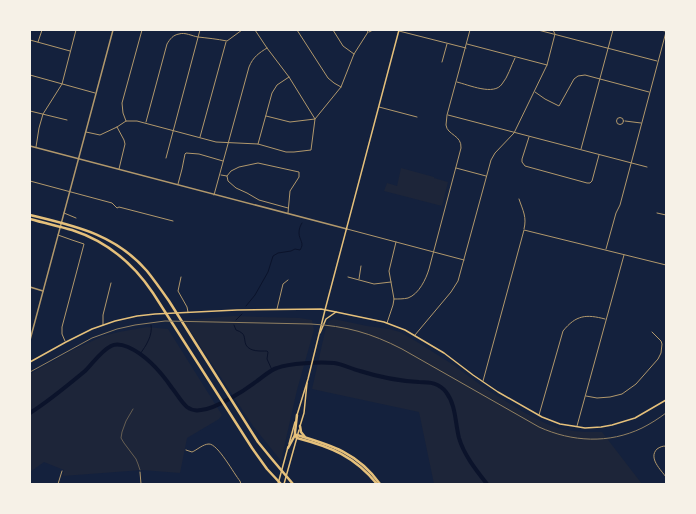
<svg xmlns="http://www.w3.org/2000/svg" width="696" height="514" font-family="'Open Sans',sans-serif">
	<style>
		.green { fill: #1d2539 }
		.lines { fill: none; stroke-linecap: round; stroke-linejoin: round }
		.stream { stroke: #0b132b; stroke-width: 1 }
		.river { stroke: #0b132b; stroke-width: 4 }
		.service { stroke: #b1986c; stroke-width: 0.5 }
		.minor { stroke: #b1986c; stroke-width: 1 }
		.tertiary { stroke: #b1986c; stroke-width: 1.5 }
		.secondary { stroke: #e5c07b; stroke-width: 1.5 }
		.motorway { stroke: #e5c07b; stroke-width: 2.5 }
		.rail { stroke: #918062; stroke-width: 1 }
	</style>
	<rect width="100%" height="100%" fill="#14213d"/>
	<g class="green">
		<path d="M401 168 434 177V178L448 182 442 206 384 191 387 183 397 186Z"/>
		<path d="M233 316 300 318 312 320 314 330 297 390 281 461 253 426 183 320Z"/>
		<path d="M334 319 367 326 389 329 400 332 419 343 455 366 486 389 525 413 547 424 558 428 574 431 586 432H602L642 484H434L419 412 312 389 326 327 329 321Z"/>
		<path d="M147 327 168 329 222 415 219 419 187 438 180 473 142 470 63 476 64 470 44 462 30 472V374L73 350 103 336 119 332Z"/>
	</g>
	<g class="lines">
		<g class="stream">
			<path d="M246 306 255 295 268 272 273 256 278 253 291 251 295 249 300 250C305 243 299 240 299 233 299 229 300 226 302 223"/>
			<path d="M236 320 242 314"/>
			<path d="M234 325 236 330C247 334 243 337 246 345 250 352 261 351 267 351L268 352 267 359 272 370"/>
			<path d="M140 354C146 346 153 335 151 325"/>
		</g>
		<path class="river" d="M30 413C49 401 67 386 85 371 93 363 101 351 111 346 117 343 123 345 128 347 146 355 161 372 172 388 177 394 181 402 187 407 191 410 196 411 201 410 216 409 245 390 257 381 263 377 270 370 277 368 290 363 319 362 334 363 343 364 351 369 360 371 379 377 399 381 419 382 430 382 439 383 446 392 456 405 455 422 459 438 464 455 476 470 487 484"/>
		<path class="service" d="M133 409 126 421 122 432 121 438 124 443 136 459 138 464 140 470"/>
		<g class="minor">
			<path d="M255 30 267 48 289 77 315 119 290 122 266 116"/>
			<path d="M297 30 328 78 334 83 341 87"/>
			<path d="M333 30 343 46 354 54"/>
			<path d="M538 30 657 61"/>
			<path d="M399 31 466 48"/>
			<path d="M369 32 373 30"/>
			<path d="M30 40 70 51"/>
			<path d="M38 42 42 30"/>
			<path d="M467 44 547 65"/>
			<path d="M442 62 447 44"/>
			<path d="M30 75 95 93"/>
			<path d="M457 82C469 85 494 96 502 84 508 77 511 66 515 58"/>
			<path d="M535 92 545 99 559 106 574 79 578 76 585 75 649 92"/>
			<path d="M379 107 417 117"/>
			<path d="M30 111 67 120"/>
			<path d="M448 115 647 167"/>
			<circle cx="620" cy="121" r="3.5"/>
			<path d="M126 121 123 113 122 103 142 30"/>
			<path d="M625 121 641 123"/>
			<path d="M146 122 167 44C170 39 173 35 179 34 185 32 192 36 198 37 207 38 217 39 227 41L242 30"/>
			<path d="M117 127 124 140 125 144 119 169"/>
			<path d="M86 132 100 135 117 127 126 121H137L216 142 258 144 286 152H294L311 150 315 119 341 87 354 54 368 32 367 30"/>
			<path d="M200 137 226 42"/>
			<path d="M529 137 522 159V162L525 166 587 183H590L592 181 599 155"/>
			<path d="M258 144 272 93 277 85 289 77"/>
			<path d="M36 147 39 128 43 114 62 84 76 30"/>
			<path d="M581 149 613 30"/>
			<path d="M166 158 200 30"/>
			<path d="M456 168 486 176"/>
			<path d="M221 175 227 176 228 181 236 188 247 193 259 200 288 208"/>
			<path d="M227 176 231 171 239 167 258 163 299 172V177L290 191 288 213"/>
			<path d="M30 181 112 203 117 208 119 207 173 221"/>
			<path d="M178 184 182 169 185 154 186 153 199 154 223 161"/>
			<path d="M214 195 249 67C253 57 259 53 267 48"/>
			<path d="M519 199C523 211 527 217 524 229"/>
			<path d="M64 213 76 218"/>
			<path d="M657 213 666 215"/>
			<path d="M347 229 464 260"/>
			<path d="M58 235 72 240 84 244 62 327V334L65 341"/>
			<path d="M606 249 616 213 620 205 666 32"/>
			<path d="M181 277 178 291 187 307 188 312"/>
			<path d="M348 277 374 284 391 282"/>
			<path d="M359 279 361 266"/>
			<path d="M394 299C398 299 404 299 408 298 419 294 426 279 429 269L461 148C462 135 447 135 446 125 446 122 447 118 447 115L470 30"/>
			<path d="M277 309 283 284 288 280"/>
			<path d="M387 323 393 305 394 299 389 271 396 242"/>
			<path d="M103 325V315L111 283"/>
			<path d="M415 335 451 292 458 281 491 160 495 153 514 133 547 65 555 34 553 30"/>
			<path d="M483 381 524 230 666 265"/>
			<path d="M586 396 597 398 610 397 622 394 636 384 658 359 661 353 662 344 661 341 652 332"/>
			<path d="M539 415 563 331C576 315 586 314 605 319"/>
			<path d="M577 426 624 255"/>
			<path d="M666 446C662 446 660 447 657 449 648 458 661 470 666 477"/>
			<path d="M186 450 192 452C197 450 203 444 209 444 218 444 234 474 240 481L241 484"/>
			<path d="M140 472 141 484"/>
			<path d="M58 484 62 471"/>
		</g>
		<g class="tertiary">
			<path d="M662 30 666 31"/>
			<path d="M30 146 347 229"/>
			<path d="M30 287 43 291"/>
			<path d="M30 340 113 30"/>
		</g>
		<g class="secondary">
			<path d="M320 333 326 319 336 312"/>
			<path d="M30 362 66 342 92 329 115 321 137 316 155 314 237 310 321 309 336 312 384 322 405 330 444 353 473 375 498 392 542 417 560 424 573 426 585 428 601 427 612 425 635 418 666 400"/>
			<path d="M297 415 308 379 325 310 399 30"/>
			<path d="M300 426 304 413 307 383"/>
			<path d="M289 444 295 422"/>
			<path d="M278 484 288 447"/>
			<path d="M284 484 299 430"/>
		</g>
		<g class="motorway">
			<path d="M30 215C75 226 115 234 147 271 155 281 162 291 169 301L258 442 271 458 293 484"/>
			<path d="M30 219C44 223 58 226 72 230 106 241 133 263 153 293L252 448 267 469 281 484"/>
			<path d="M300 426 301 432 305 437"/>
			<path d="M295 435H297C331 445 358 453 380 484"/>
			<path d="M295 435 297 438C331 447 354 456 377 484"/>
			<path d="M288 448 295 435V432L297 415"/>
		</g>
		<path class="rail" d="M30 372 92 338 117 329 135 325 165 321 311 324C346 326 371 333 402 349L539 427C572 442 609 444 642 428 650 424 658 419 666 413"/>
	</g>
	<rect width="696" height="514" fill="none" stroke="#f6f1e7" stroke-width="62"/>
</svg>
